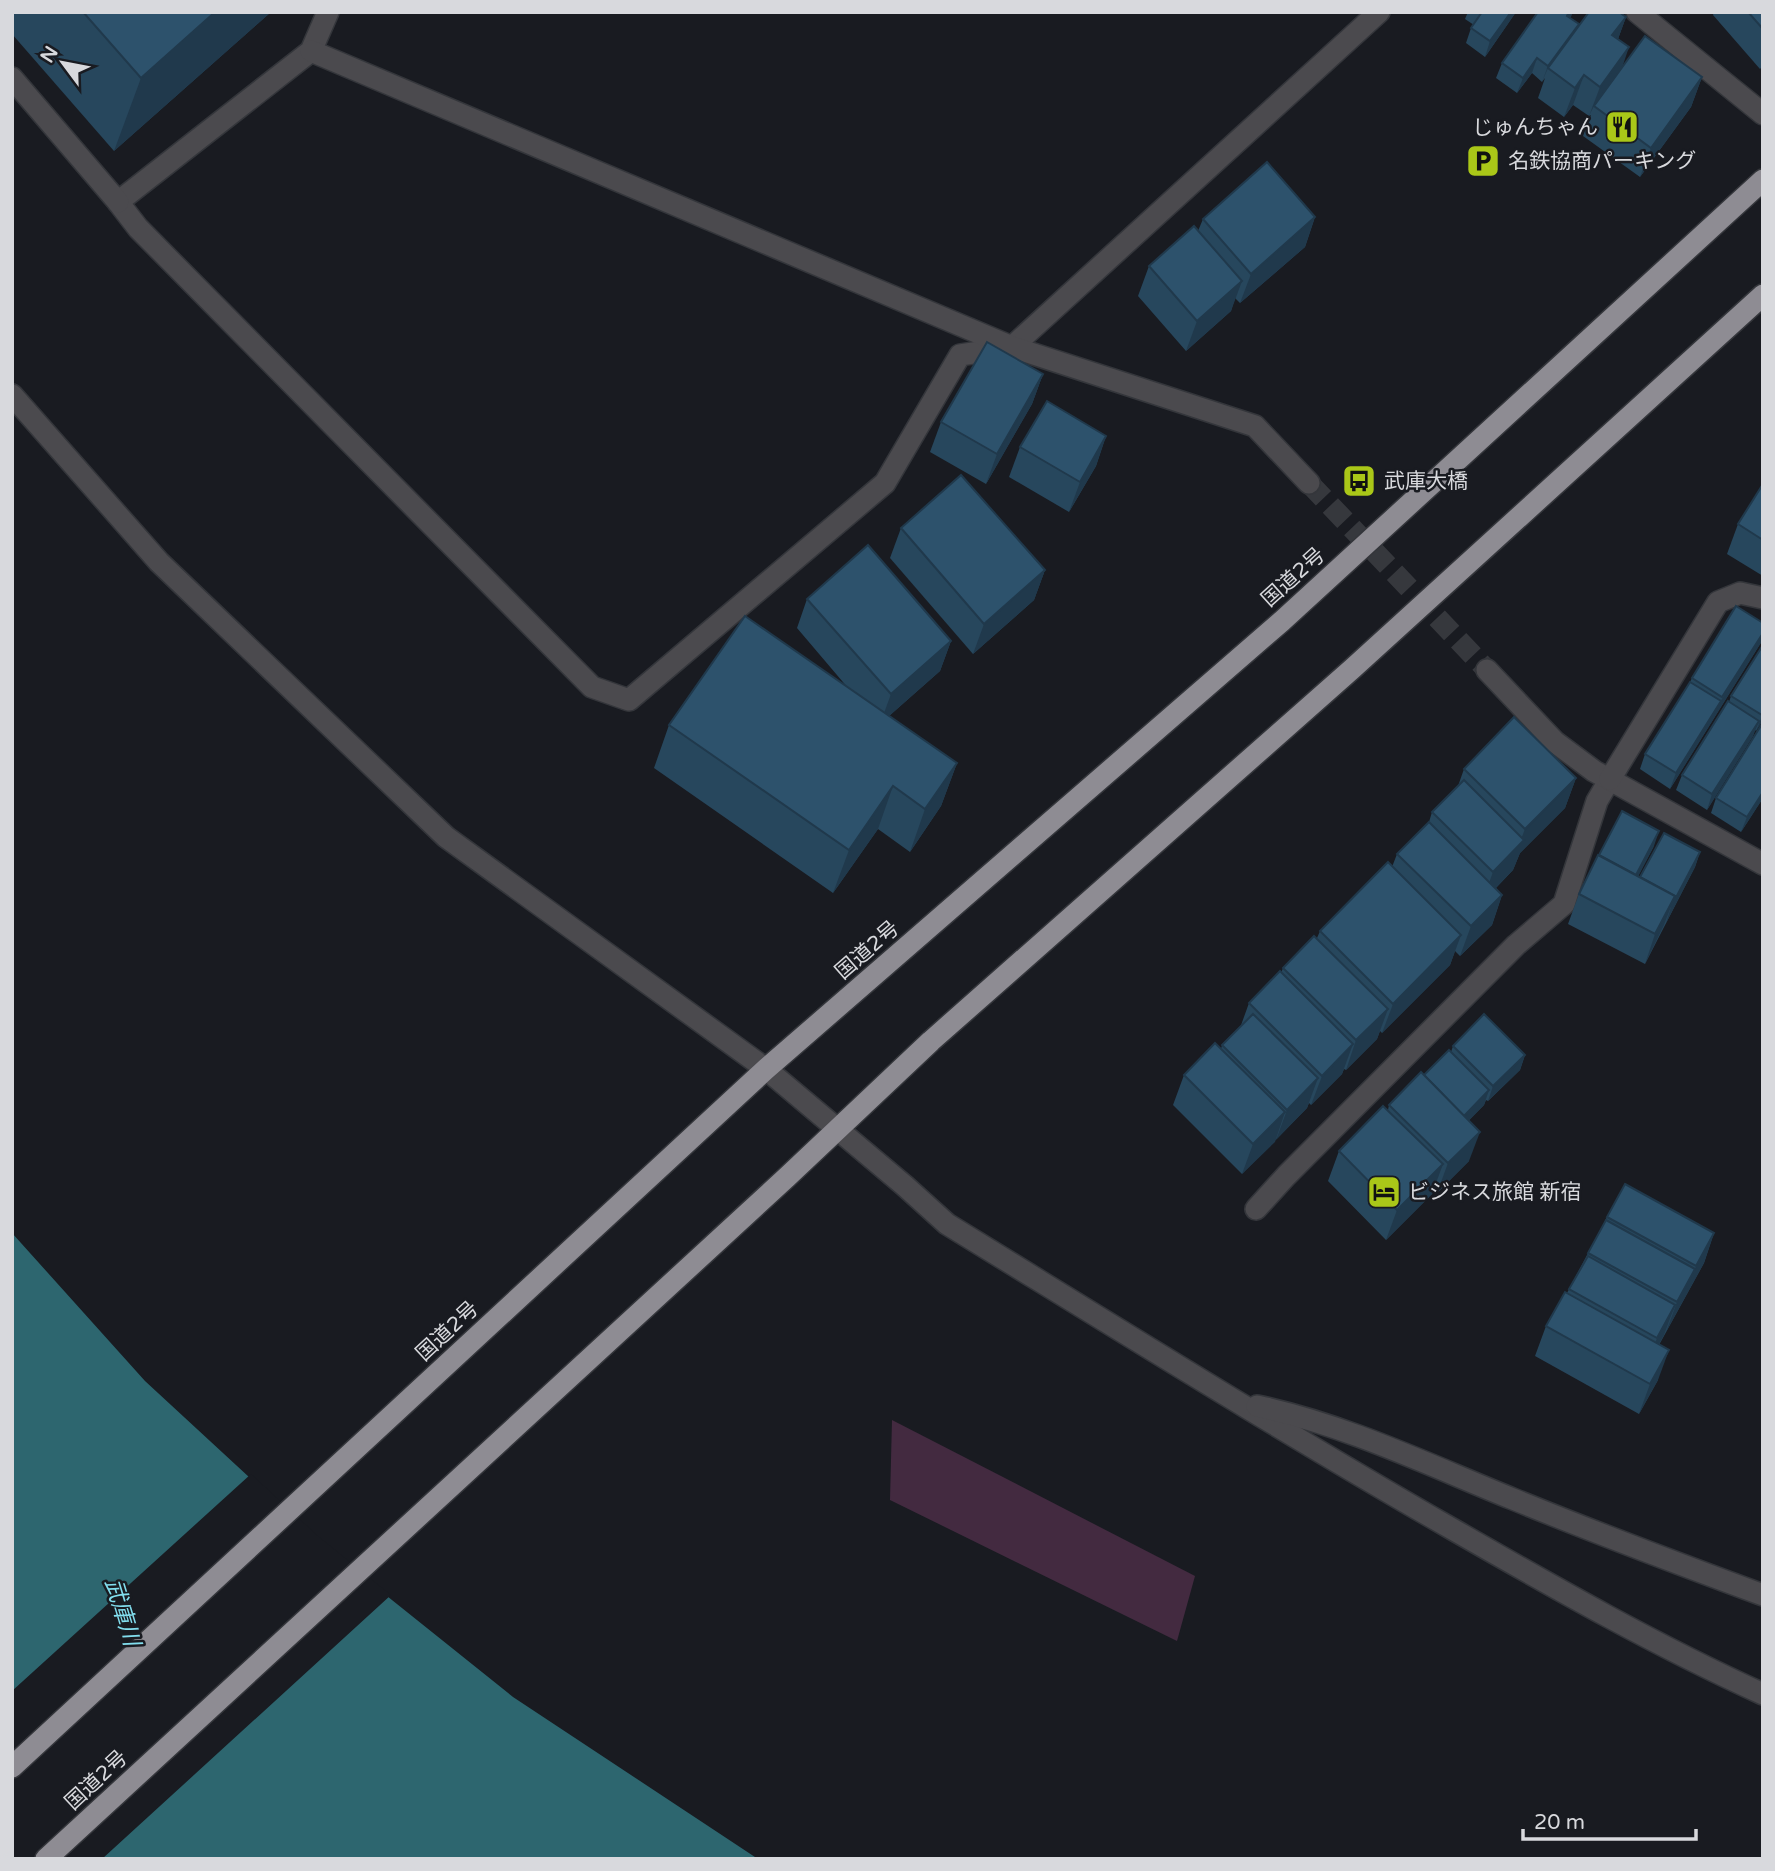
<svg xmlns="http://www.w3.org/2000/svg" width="1775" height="1871" font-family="'Varela Round','Noto Sans JP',sans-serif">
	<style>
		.green { fill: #432a40 }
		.water { fill: #2d666f }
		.pier { fill: #191b21 }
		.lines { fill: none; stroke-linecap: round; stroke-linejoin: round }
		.street-tunnel { stroke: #36383d; stroke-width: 21; stroke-dasharray: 21 10; stroke-linecap: butt }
		.lane-casing { stroke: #34363b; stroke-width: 24 }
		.street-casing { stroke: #34363b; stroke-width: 24 }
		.highway-casing { stroke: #34363b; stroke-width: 24 }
		.lane { stroke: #4b4a4e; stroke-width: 21 }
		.street { stroke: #4b4a4e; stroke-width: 21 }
		.highway { stroke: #8e8c93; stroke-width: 21 }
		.wall { fill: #27475d }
		.shaded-wall { fill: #20394c }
		.building { fill: #2d526c; stroke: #20394c; stroke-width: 2 }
		.labels { text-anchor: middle; stroke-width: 5; stroke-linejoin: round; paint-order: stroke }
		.poi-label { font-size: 21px; fill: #d8d9dd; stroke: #191b21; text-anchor: start }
		.street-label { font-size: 21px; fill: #d8d9dd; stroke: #191b21 }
		.water-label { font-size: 23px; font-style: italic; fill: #82deee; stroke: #191b21 }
	</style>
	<rect width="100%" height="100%" fill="#191b21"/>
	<path class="green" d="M892 1420 1195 1576 1177 1641 890 1500Z"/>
	<path class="water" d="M12 1233 145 1381 317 1540 513 1697 758 1859H12Z"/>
	<path class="pier" d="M251 1474 319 1537 391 1595 102 1859H12V1691Z"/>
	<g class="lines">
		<path class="street-tunnel" d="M1309 483 1487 670"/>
		<defs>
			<path id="lane" d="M1256 1209 1286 1176 1516 945 1564 904 1597 801 1610 779"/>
			<g id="street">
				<path d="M328 12 311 51 118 202 138 228 592 687 629 700 885 483 960 355 1012 347 1379 12"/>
				<path d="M1637 12 1763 114"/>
				<path d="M311 51 1012 347 1255 426 1309 483"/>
				<path d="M12 78 118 202"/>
				<path d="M12 395 159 562 446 837 766 1069 905 1186 947 1224C1115 1327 1283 1432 1454 1530 1555 1588 1657 1646 1763 1694"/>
				<path d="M1487 670 1555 742 1594 771 1763 864"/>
				<path d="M1610 779 1718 602 1740 593 1763 598"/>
				<path d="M1257 1406C1346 1425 1429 1465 1513 1499 1596 1533 1679 1564 1763 1595"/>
			</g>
			<g id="highway">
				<path d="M12 1767 766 1069 1282 621 1763 180"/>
				<path d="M46 1859 787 1177 931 1041 1352 669 1763 295"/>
			</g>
		</defs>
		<use href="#lane" class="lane-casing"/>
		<use href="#street" class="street-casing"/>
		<use href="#highway" class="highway-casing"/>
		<use href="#lane" class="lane"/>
		<use href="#street" class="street"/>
		<use href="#highway" class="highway"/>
	</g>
	<g class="wall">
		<path d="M12 12H271L114 151 12 34Z"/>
		<path d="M1468 12H1516L1485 57 1466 43 1471 28 1474 25 1465 19Z"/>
		<path d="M1714 12H1763V66L1760 69 1713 15Z"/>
		<path d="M1626 17 1618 39 1622 68 1702 77 1691 107 1640 177 1583 136 1591 115 1589 116 1573 105 1564 117 1538 98 1545 78 1542 82 1532 73 1517 93 1496 78 1502 63 1570 18 1577 29Z"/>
		<path d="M1315 217 1305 247 1240 303 1235 298 1231 311 1186 351 1138 296 1149 266 1198 231 1203 219Z"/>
		<path d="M1043 374 1032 404 986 484 930 452 941 422Z"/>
		<path d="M1106 436 1096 466 1069 512 1009 477 1020 447Z"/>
		<path d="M1763 484V576L1727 554 1738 524Z"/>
		<path d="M901 528 1045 570 1034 600 973 654 890 558Z"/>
		<path d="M807 599 951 641 940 671 889 716 957 763 941 806 910 852 878 829 833 893 654 768 669 725 848 688 797 628Z"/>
		<path d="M1763 623V638L1762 641 1670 789 1640 769 1645 754 1690 682 1692 678Z"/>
		<path d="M1763 645V720L1756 731 1755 730 1753 736 1707 810 1676 790 1682 775 1729 702 1731 696Z"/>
		<path d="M1763 724V798L1741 832 1711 813 1716 798Z"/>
		<path d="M1464 769 1576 778 1565 808 1520 853 1513 870 1496 888 1502 895 1492 925 1460 956 1455 951 1450 965 1382 1033 1380 1031 1377 1039 1346 1070 1344 1069 1342 1074 1311 1105 1309 1103 1307 1108 1242 1174 1173 1105 1184 1075 1221 1049 1222 1045 1240 1028 1249 1003 1281 973 1283 968 1317 938 1320 931 1392 867 1397 854 1429 822 1432 812 1458 786Z"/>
		<path d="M1654 846 1638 876 1640 877 1700 852 1695 867 1645 964 1568 924 1579 894Z"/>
		<path d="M1453 1046 1525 1055 1520 1070 1488 1101 1486 1100 1484 1105 1469 1120V1161L1437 1193 1434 1189 1432 1194 1386 1240 1328 1181 1339 1151 1388 1110 1389 1105 1451 1052Z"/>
		<path d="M1607 1217 1714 1233 1704 1263 1659 1345 1658 1380 1639 1414 1535 1356 1546 1326 1567 1293Z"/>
	</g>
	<g class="shaded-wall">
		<path d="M215 12H271L114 151 141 78Z"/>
		<path d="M1511 12H1516L1485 57 1490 41Z"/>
		<path d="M1569 12H1573L1571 17 1561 31 1567 16Z"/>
		<path d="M1626 17 1615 47 1612 35Z"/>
		<path d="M1579 24 1573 39 1548 68 1542 82 1548 66Z"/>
		<path d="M1629 47 1619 77 1594 106 1589 116 1600 87Z"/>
		<path d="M1537 58 1532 73 1517 93 1523 78Z"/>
		<path d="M1584 75 1573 105 1564 117 1575 88Z"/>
		<path d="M1702 77 1691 107 1640 177 1651 148Z"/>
		<path d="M1315 217 1305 247 1240 303 1251 274Z"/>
		<path d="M1242 281 1231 311 1186 351 1197 321Z"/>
		<path d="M1043 374 1032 404 986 484 997 454Z"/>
		<path d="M1106 436 1096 466 1069 512 1080 482Z"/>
		<path d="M1045 570 1034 600 973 654 984 624Z"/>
		<path d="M1763 633 1762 641 1670 789 1676 773Z"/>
		<path d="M951 641 940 671 880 724 891 694Z"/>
		<path d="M1763 714V720L1756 731Z"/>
		<path d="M1759 721 1753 736 1707 810 1712 794Z"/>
		<path d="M957 763 941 806 910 852 925 809Z"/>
		<path d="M1576 778 1565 808 1520 853 1513 870 1482 902 1493 872 1518 847 1525 829Z"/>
		<path d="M893 786 878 829 833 893 849 850Z"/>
		<path d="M1763 792V798L1741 832 1747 817Z"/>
		<path d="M1659 831 1654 846 1625 902 1630 886Z"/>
		<path d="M1700 852 1695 867 1666 923 1671 907Z"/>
		<path d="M1502 895 1492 925 1460 956 1471 926Z"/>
		<path d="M1675 896 1664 925 1645 964 1655 934Z"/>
		<path d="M1461 935 1450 965 1382 1033 1393 1004Z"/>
		<path d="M1388 1009 1377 1039 1346 1070 1356 1040Z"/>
		<path d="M1353 1044 1342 1074 1311 1105 1322 1076Z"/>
		<path d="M1525 1055 1520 1070 1488 1101 1493 1086Z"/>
		<path d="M1318 1078 1307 1108 1276 1140 1287 1110Z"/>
		<path d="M1489 1090 1484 1105 1453 1137 1458 1122Z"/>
		<path d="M1285 1112 1275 1142 1242 1174 1253 1144Z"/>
		<path d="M1480 1132 1469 1161 1437 1193 1448 1163Z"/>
		<path d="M1443 1164 1432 1194 1386 1240 1397 1210Z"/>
		<path d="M1714 1233 1704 1263 1666 1332 1677 1302Z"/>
		<path d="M1675 1305 1664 1335 1646 1368 1657 1338Z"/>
		<path d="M1669 1350 1658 1380 1639 1414 1650 1384Z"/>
	</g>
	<g class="building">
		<path d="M83 12H215L141 78Z"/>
		<path d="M1482 12H1511L1490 41 1471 28Z"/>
		<path d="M1538 12H1569L1567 16 1579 24 1548 66 1537 58 1523 78 1502 63Z"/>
		<path d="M1589 12H1619L1626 17 1612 35 1629 47 1600 87 1584 75 1575 88 1548 68Z"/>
		<path d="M1748 12H1763V29Z"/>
		<path d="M1645 36 1702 77 1651 148 1594 106Z"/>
		<path d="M1267 162 1315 217 1251 274 1203 219Z"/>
		<path d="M1194 226 1242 281 1197 321 1149 266Z"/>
		<path d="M987 342 1043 374 997 454 941 422Z"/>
		<path d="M1047 401 1106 436 1080 482 1020 447Z"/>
		<path d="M961 475 1045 570 984 624 901 528Z"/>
		<path d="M1763 484V540L1738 524Z"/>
		<path d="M868 545 951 641 891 694 807 599Z"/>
		<path d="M1736 606 1763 623V633L1722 697 1692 678Z"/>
		<path d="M745 616 957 763 925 809 893 786 849 850 669 725Z"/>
		<path d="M1763 645V714L1762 715 1731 696Z"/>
		<path d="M1690 682 1721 701 1676 773 1645 754Z"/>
		<path d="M1728 701 1759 721 1712 794 1682 775Z"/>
		<path d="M1514 717 1576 778 1525 829 1464 769Z"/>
		<path d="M1762 724 1763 792 1747 817 1716 798Z"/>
		<path d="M1464 780 1524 840 1493 872 1432 812Z"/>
		<path d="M1622 811 1659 831 1636 875 1599 855Z"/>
		<path d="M1429 822 1502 895 1471 926 1397 854Z"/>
		<path d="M1664 833 1700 852 1671 907 1675 896 1640 877Z"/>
		<path d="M1598 855 1675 896 1655 934 1579 894Z"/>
		<path d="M1388 862 1461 935 1393 1004 1320 931Z"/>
		<path d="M1314 936 1388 1009 1356 1040 1283 968Z"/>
		<path d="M1280 971 1353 1044 1322 1076 1249 1003Z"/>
		<path d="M1253 1014 1318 1078 1287 1110 1222 1045Z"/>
		<path d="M1484 1014 1525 1055 1493 1086 1453 1046Z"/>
		<path d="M1215 1043 1285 1112 1253 1144 1184 1075Z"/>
		<path d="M1449 1050 1489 1090 1464 1116 1424 1075Z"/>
		<path d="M1421 1072 1480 1132 1448 1163 1389 1105Z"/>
		<path d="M1383 1106 1443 1164 1397 1210 1339 1151Z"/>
		<path d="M1625 1184 1714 1233 1696 1266 1607 1217Z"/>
		<path d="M1606 1220 1695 1269 1677 1302 1588 1253Z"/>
		<path d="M1588 1256 1675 1305 1657 1338 1569 1289Z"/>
		<path d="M1565 1292 1669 1350 1650 1384 1546 1326Z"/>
	</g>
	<defs>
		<symbol id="restaurant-square" viewBox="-11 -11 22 22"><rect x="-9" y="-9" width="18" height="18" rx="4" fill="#aac718" stroke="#191b21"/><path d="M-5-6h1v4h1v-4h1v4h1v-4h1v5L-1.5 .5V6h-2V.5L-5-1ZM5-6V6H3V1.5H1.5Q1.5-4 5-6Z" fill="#111"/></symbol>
		<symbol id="parking-square" viewBox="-11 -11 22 22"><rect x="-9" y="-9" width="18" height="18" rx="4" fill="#aac718" stroke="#191b21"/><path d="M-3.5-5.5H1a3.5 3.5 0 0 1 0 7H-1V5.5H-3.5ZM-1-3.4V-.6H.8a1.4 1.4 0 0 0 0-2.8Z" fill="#111"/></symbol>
		<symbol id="bus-square" viewBox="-11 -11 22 22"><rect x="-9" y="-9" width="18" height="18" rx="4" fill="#aac718" stroke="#191b21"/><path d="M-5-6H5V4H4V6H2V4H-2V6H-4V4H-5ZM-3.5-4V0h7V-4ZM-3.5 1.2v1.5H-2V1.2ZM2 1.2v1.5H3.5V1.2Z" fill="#111"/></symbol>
		<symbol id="hotel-square" viewBox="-11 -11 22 22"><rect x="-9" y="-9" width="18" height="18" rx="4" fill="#aac718" stroke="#191b21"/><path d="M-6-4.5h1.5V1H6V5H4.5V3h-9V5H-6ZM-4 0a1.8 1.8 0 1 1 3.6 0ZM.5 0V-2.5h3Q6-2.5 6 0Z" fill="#111"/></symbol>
	</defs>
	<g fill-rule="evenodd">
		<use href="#restaurant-square" x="1603" y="108" width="38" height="38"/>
		<use href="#parking-square" x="1464" y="142" width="38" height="38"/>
		<use href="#bus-square" x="1340" y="462" width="38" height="38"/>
		<use href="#hotel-square" x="1365" y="1173" width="38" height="38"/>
	</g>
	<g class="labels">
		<g class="poi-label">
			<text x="1598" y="134" text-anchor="end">じゅんちゃん</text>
			<text x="1508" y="168">名鉄協商パーキング</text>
			<text x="1384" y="488">武庫大橋</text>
			<text x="1408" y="1199">ビジネス旅館 新宿</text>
		</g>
		<g class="street-label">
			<text transform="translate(1293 577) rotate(-42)" y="7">国道2号</text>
			<text transform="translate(867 950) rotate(-41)" y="7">国道2号</text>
			<text transform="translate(447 1331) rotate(-43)" y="7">国道2号</text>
			<text transform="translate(96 1780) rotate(-43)" y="7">国道2号</text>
		</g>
		<g class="water-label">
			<text transform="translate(123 1612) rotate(73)" y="8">武庫川</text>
		</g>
	</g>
	<rect width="1775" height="1871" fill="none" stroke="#d8d9dd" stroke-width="28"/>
	<g transform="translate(63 63) rotate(302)" stroke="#191b21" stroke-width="5" paint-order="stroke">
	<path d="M0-5L12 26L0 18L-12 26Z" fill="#d8d9dd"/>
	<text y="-10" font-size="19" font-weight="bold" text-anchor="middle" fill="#d8d9dd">N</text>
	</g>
	<path d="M1523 1829v10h173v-10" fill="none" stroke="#d8d9dd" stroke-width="3.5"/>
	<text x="1534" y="1829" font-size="21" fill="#d8d9dd" stroke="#191b21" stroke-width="5" paint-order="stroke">20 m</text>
</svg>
